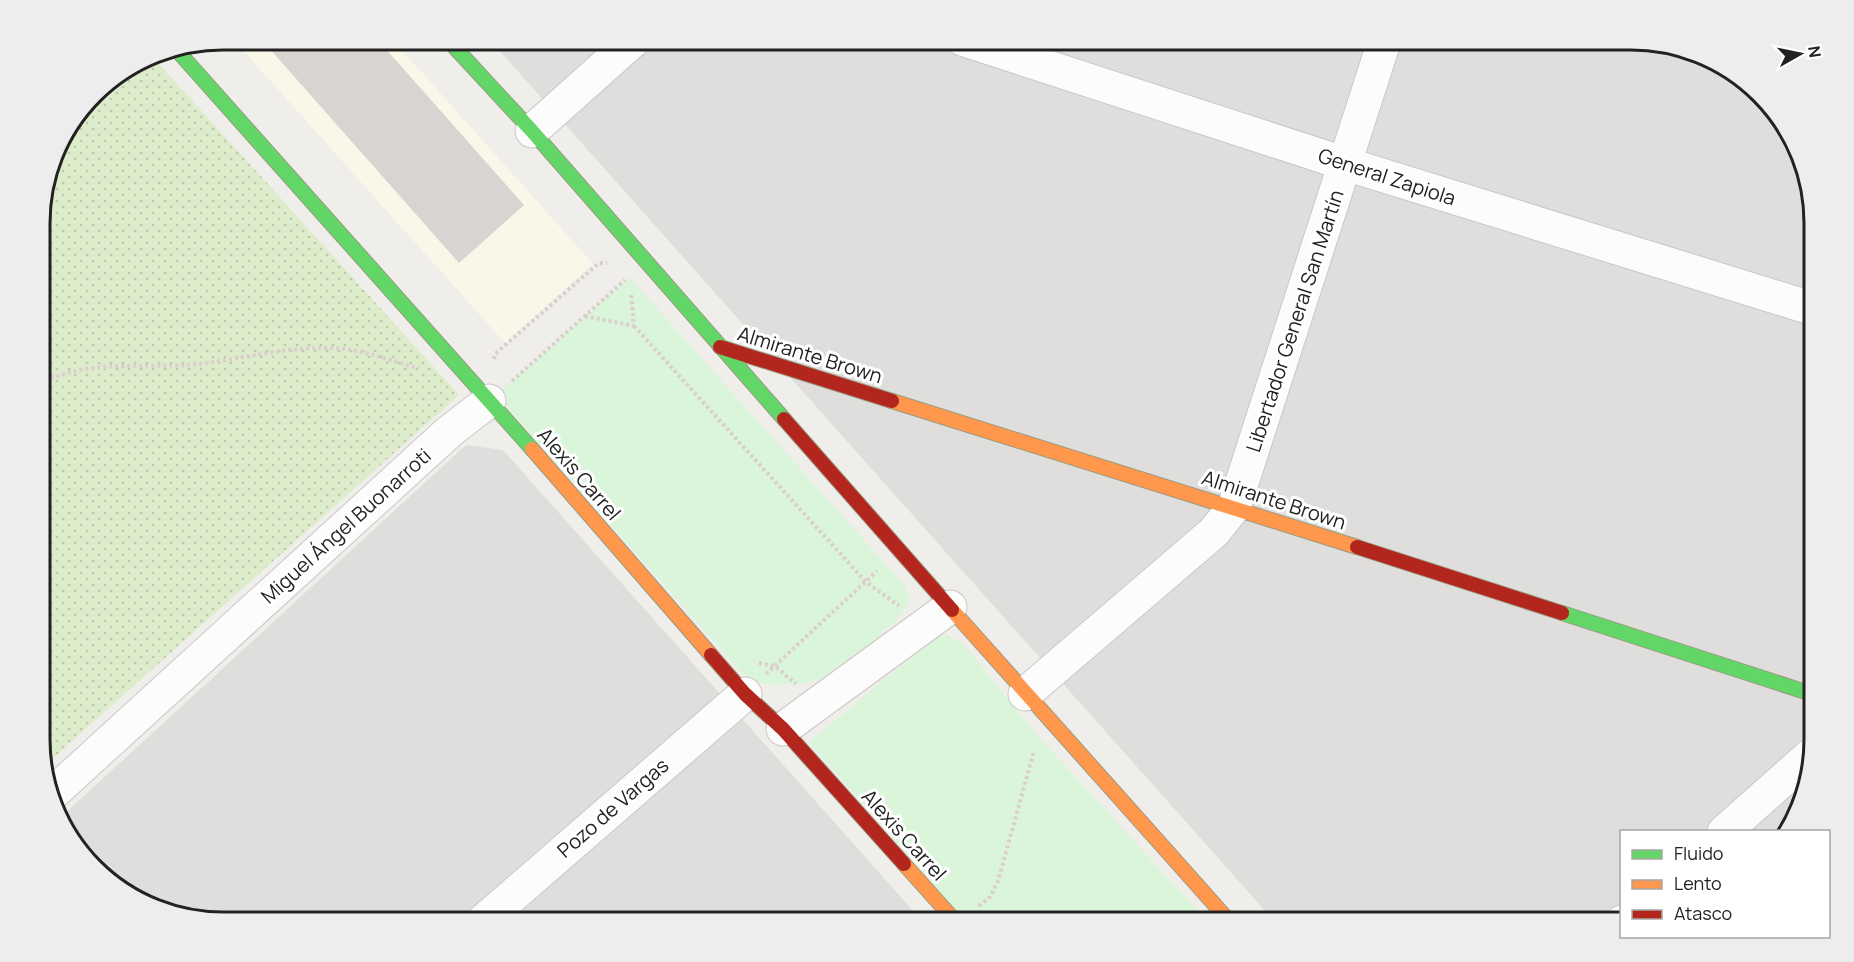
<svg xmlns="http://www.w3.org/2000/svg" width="1854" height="962" font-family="Manrope,sans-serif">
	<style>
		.residential { fill: #dfdedc }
		.education { fill: #f8f7e8 }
		.grass { fill: url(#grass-dots) }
		.park { fill: #daf5da }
		.building { fill: #d7d4d2 }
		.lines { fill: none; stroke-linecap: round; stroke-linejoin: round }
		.street-casing { stroke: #c9c8c7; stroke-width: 35 }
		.fast-casing { stroke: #999a82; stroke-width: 16 }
		.slow-casing { stroke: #999a82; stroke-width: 16 }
		.jam-casing { stroke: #999a82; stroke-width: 16 }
		.path { stroke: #dccecd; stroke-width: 4; stroke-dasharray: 3 3; stroke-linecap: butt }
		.street { stroke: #fdfcfc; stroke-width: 33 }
		.fast { stroke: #63d668; stroke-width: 14 }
		.slow { stroke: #ff974d; stroke-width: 14 }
		.jam { stroke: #b3261e; stroke-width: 14 }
		.labels { text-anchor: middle; stroke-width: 6; stroke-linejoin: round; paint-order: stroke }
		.street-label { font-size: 20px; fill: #222; stroke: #fff }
		.rim { fill: none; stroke: #222; stroke-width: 3 }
	</style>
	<defs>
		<pattern id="grass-dots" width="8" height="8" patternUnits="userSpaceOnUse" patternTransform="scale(1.5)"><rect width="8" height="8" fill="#ddeccb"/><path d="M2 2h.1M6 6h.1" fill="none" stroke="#bdcaae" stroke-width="1.8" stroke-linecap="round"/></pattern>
	</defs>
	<rect width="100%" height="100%" fill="#f0eeeb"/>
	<g class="residential">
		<path d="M489 39H1632L1713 58 1784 120 1813 199 1815 740 1796 821 1787 831 1622 832 1621 923H1276Z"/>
		<path d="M466 445 503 450 924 923H222L141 904 70 842 61 817Z"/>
	</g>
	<path class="education" d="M233 39H392L593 264 505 343Z"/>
	<path class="grass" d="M150 54 459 395 42 768 39 210 58 141 101 85Z"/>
	<g class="park">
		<path d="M629 277 905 586 910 599C904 614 893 623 881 634 871 644 862 655 851 663 823 685 781 689 749 681L496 395Z"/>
		<path d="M947 635 965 646 1038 736 1209 923H967L809 742 927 644 937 637Z"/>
	</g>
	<path class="building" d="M261 39H377L524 205 459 263Z"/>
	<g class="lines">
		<defs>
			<g id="street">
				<path d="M962 39 1346 164 1814 309"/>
				<path d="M532 131 635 39"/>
				<path d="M1025 694 1214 532 1234 507 1385 39"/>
				<path d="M783 729 950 607"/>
				<path d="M52 794 450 431 489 401"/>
				<path d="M1724 832 1812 754"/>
				<path d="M481 923 745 694"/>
				<path d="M1621 923 1622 922"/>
			</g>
			<g id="fast">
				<path d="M447 39 532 131 784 419"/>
				<path d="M175 48 532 449"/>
				<path d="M1562 613 1815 695"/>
			</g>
			<g id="slow">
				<path d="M892 401 1357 547"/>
				<path d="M532 449 711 655"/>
				<path d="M952 610 1231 923"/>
				<path d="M904 864 957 923"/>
			</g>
			<g id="jam">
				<path d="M720 347 892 401"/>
				<path d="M784 419 952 610"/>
				<path d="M1357 547 1562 613"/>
				<path d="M711 655 745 694 783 729 904 864"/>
			</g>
		</defs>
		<use href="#street" class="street-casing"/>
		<use href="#fast" class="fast-casing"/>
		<use href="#slow" class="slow-casing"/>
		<use href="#jam" class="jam-casing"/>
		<g class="path">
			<path d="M585 316 634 326 631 292"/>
			<path d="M634 326 866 582 899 606"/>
			<path d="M494 359 495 354 599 263H607"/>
			<path d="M512 381 625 280"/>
			<path d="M40 384C91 356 151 371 207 363 256 356 302 343 352 350 375 354 397 363 419 368"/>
			<path d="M759 663 775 666 796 684"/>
			<path d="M766 674 877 571"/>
			<path d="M979 906 990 897 998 881 1034 751"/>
		</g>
		<use href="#street" class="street"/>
		<use href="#fast" class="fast"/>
		<use href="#slow" class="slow"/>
		<use href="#jam" class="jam"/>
	</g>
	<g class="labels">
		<g class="street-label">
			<text transform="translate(1387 177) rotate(18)" y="7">General Zapiola</text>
			<text transform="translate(1295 321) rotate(-72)" y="7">Libertador General San Martín</text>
			<text transform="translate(810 355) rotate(17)" y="7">Almirante Brown</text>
			<text transform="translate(579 474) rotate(49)" y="7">Alexis Carrel</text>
			<text transform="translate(1274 500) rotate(18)" y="7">Almirante Brown</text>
			<text transform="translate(346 526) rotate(-42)" y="7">Miguel Ángel Buonarroti</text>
			<text transform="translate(613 808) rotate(-41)" y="7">Pozo de Vargas</text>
			<text transform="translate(904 835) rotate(48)" y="7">Alexis Carrel</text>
		</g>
	</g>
	<path d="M0 0H1854V962H0ZM223 50H1631A173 173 0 0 1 1804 223V739A173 173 0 0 1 1631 912H223A173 173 0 0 1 50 739V223A173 173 0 0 1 223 50Z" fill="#ededed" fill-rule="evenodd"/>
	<path class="rim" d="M223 50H1631A173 173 0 0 1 1804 223V739A173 173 0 0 1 1631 912H223A173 173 0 0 1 50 739V223A173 173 0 0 1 223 50Z"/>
	<rect x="1620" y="830" width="210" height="108" fill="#ffffff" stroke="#a7a7a7" stroke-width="1.5"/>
	<rect x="1632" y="850" width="30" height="9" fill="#63d668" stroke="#a7a7a7" stroke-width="1.5"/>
	<text x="1674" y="860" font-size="18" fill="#222222">Fluido</text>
	<rect x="1632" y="880" width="30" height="9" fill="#ff974d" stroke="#a7a7a7" stroke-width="1.5"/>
	<text x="1674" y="890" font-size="18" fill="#222222">Lento</text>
	<rect x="1632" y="910" width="30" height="9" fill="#b3261e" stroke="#a7a7a7" stroke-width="1.5"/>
	<text x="1674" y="920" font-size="18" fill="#222222">Atasco</text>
	<g transform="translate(1800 54) rotate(81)" stroke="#ffffff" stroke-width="4.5" paint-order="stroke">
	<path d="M0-4.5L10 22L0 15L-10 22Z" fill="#222222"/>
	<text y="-9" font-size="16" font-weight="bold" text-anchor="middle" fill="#222222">N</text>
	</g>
</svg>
